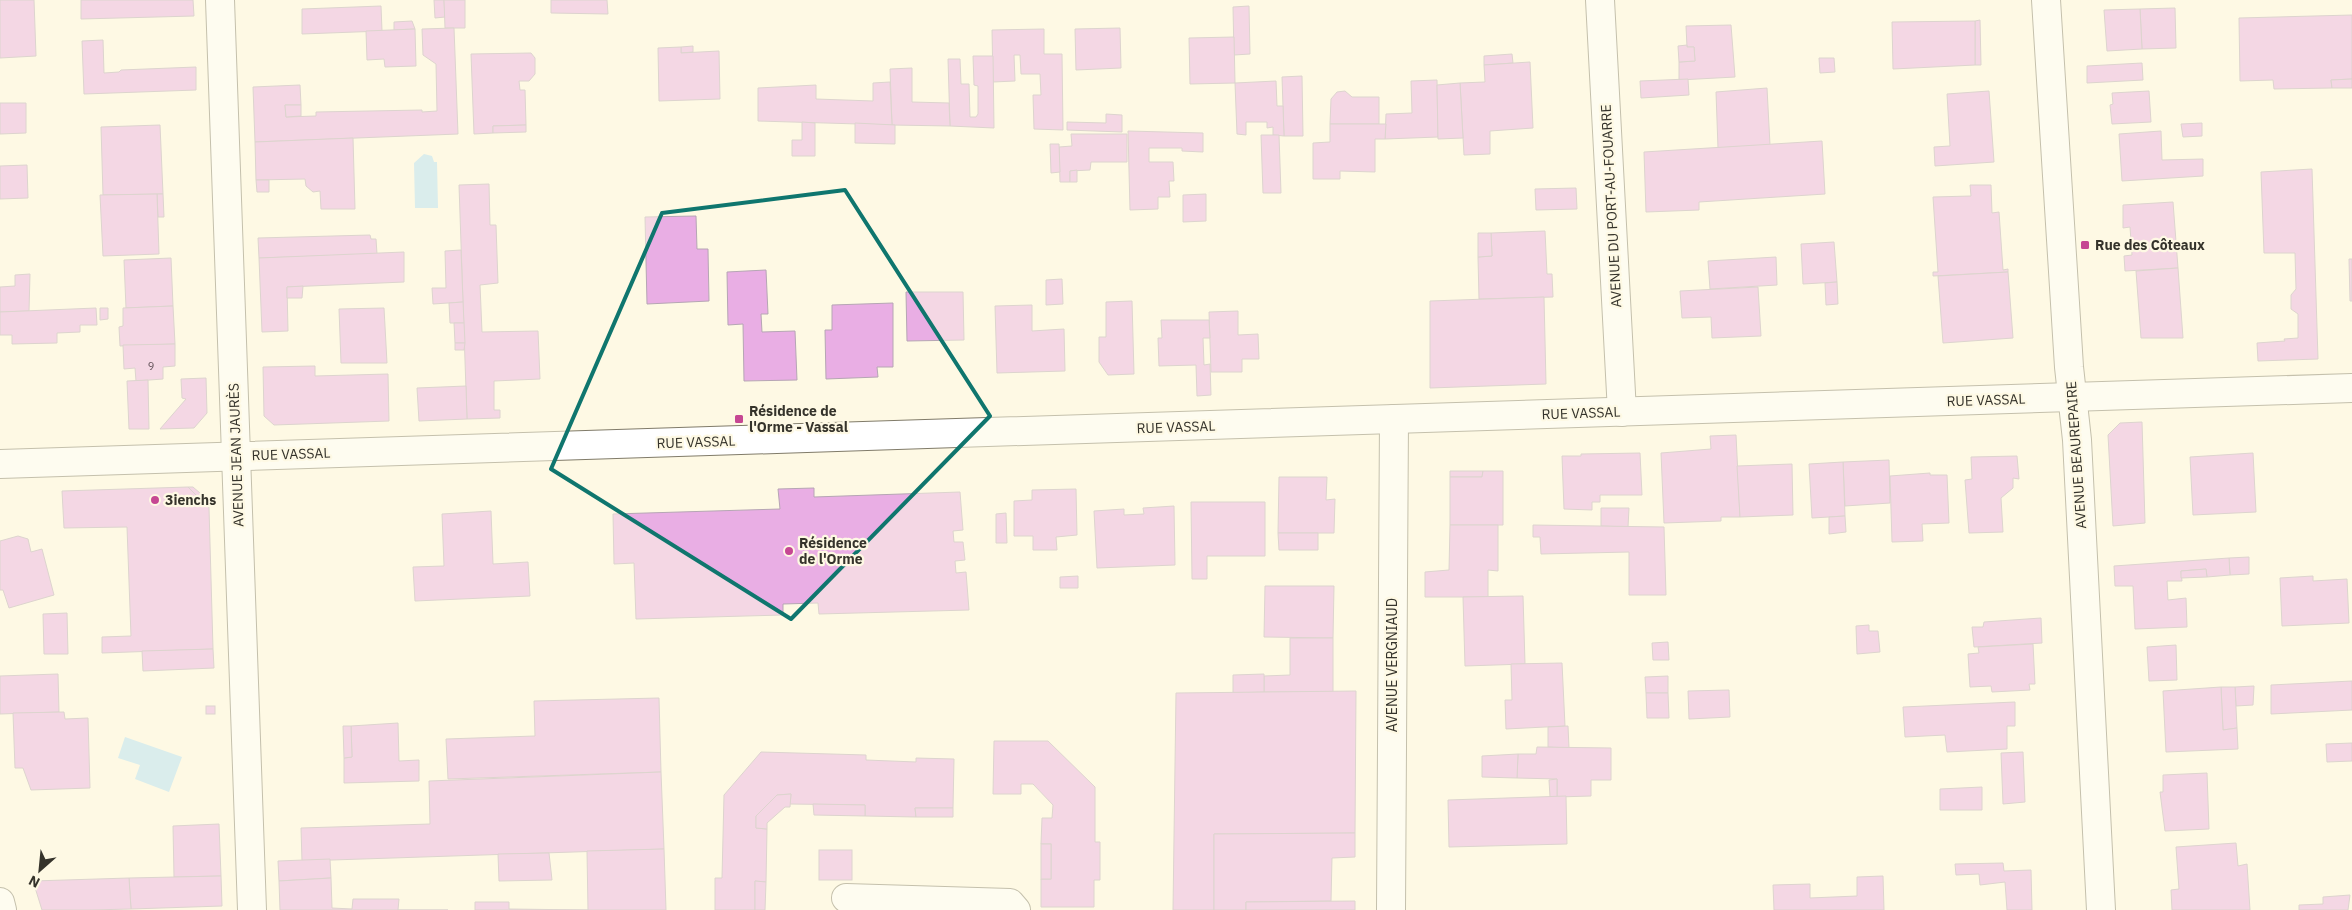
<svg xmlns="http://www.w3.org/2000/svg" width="2352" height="910" font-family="'IBM Plex Sans',sans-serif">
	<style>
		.water { fill: #afddf7 }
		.building { fill: #e9aee4; stroke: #b6a6b4 }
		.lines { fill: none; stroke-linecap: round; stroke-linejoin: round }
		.minor-casing { stroke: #807b69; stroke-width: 30 }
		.minor { stroke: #fff; stroke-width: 28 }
		.marked { fill: none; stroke: #0f766e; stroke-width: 4; stroke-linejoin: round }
		.poi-dot { fill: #c64793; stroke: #fef9e4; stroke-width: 2 }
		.labels { text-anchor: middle; stroke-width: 4.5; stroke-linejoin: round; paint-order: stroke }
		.number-label { font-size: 11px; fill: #625259 }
		.street-label { font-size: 14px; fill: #35332b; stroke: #fef9e4 }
		.poi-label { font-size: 14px; font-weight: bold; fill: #35332b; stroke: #fef9e4; text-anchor: start }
	</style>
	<rect width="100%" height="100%" fill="#fef9e4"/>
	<g class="water">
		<path d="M424 154 432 156 434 162H437L438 208H415L414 163Z"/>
		<path d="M125 737 182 757 169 792 135 779 140 765 118 758Z"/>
	</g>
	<g class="building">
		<path d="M0 0H34L36 56 0 58Z"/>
		<path d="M81 0H193L194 16 81 19Z"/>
		<path d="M434 0H444L445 17 435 18Z"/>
		<path d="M444 0H465V28H445Z"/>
		<path d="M551 0H607L608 14 551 13Z"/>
		<path d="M381 6 382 31 302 34V9Z"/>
		<path d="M1249 6 1250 54 1234 55 1233 7Z"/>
		<path d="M2175 8 2176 48 2142 49 2140 9Z"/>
		<path d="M2140 9 2142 49 2107 51 2104 10Z"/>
		<path d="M2352 15V79L2331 80 2332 88 2274 89 2273 80 2240 81 2239 18Z"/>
		<path d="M1980 20 1981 65H1975V21Z"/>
		<path d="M412 21 415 29 394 30V22Z"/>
		<path d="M1975 21V65L1893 69 1892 22Z"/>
		<path d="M1731 25 1735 77 1679 80V62L1695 61 1694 47H1687L1686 26Z"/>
		<path d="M454 28 458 134 255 142 253 87 300 85 301 105H285L286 117 316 116V112L422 110V112L437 111 436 64 423 55 422 29Z"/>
		<path d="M1120 28 1121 68 1076 70 1075 29Z"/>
		<path d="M415 29 416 66 385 67 384 59 367 60 366 31Z"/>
		<path d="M1044 29V54H1062L1063 130 1034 129 1033 95H1041L1040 74H1021L1020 55H1014L1015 81 993 82 992 30Z"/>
		<path d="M1234 37 1235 83 1190 84 1189 38Z"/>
		<path d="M103 40 104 73 119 72 121 70 196 67V90L84 94 82 41Z"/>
		<path d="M1687 45V47H1694L1695 61 1679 62 1678 46Z"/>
		<path d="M693 46V52L681 53V47Z"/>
		<path d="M681 47V53L719 51 720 99 659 101 658 48Z"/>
		<path d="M531 53 535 58V74L529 81H519L520 90H525L526 125 493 126V133L474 134 471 54Z"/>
		<path d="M1512 54 1513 63 1484 65V56Z"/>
		<path d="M973 56H993L994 128 950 126 948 59H960L961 84H969L970 117H976L978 114V86L974 85Z"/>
		<path d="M1819 58H1834L1835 72 1820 73Z"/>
		<path d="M1530 62 1533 128 1490 131V154L1464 155 1460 83 1485 82 1484 65Z"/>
		<path d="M2142 63 2143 80 2087 83V66Z"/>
		<path d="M912 68V102L949 103 950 126 892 125 890 69Z"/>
		<path d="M1302 76 1303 136H1284L1282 77Z"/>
		<path d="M1688 79 1689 95 1641 98 1640 81Z"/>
		<path d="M2352 79V88H2332L2331 80Z"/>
		<path d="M1437 80 1438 137 1385 139 1386 114 1412 113 1411 81Z"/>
		<path d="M1276 81 1277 106H1283L1284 136 1273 135V127L1267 128V122H1246V135L1237 134 1235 83Z"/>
		<path d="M890 82 892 125 758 121V88L816 85V99L873 101V83Z"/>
		<path d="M1460 83 1463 138 1438 139 1437 85Z"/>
		<path d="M1767 88 1770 145 1718 148 1716 92Z"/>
		<path d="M1345 91 1352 97H1379V124H1330L1331 99 1337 92Z"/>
		<path d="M1989 91 1994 162 1935 166 1934 147 1950 146 1947 94Z"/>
		<path d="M2149 91 2151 122 2112 124 2110 105 2113 104 2112 93Z"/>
		<path d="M0 103H26V133L0 134Z"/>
		<path d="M285 105H301V116L286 117Z"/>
		<path d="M1106 114 1122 115V132L1067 130V122L1106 123Z"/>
		<path d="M802 122 815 123V156H792V140H802Z"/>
		<path d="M855 123 895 125V144L855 143Z"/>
		<path d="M2202 123V136L2183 137 2181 124Z"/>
		<path d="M1330 124H1386L1385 139H1375V172L1340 171V179H1313V143L1330 142Z"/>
		<path d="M160 125 163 194 103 195 101 127Z"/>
		<path d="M526 125V132L493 133V126Z"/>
		<path d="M1128 131 1203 133V152L1182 151V148H1149V162H1173L1174 181H1169L1170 197H1158V209L1130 210Z"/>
		<path d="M2161 131 2162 160 2203 159V176L2122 181 2119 134Z"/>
		<path d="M1071 134H1127V162H1091L1090 170 1070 171V182H1060L1059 147 1072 146Z"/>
		<path d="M1261 135H1279L1281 193H1263Z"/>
		<path d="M353 138 355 209H321L320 191 313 192 306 186 305 179 256 180 255 142Z"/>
		<path d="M1822 141 1825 194 1699 202V210L1646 212 1644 152Z"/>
		<path d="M1050 144H1059L1060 172 1051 173Z"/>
		<path d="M27 165 28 198 0 199V166Z"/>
		<path d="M2312 169 2318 359 2258 361 2257 343 2285 341 2284 339 2298 338V314L2291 309V295L2296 289 2295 253H2264L2261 172Z"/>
		<path d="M1077 170V182H1070V171Z"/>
		<path d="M256 180H269V192H257Z"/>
		<path d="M489 184 490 225H496L498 283 480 285 482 332 538 331 540 379 494 381V410H500V418L467 419 459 185Z"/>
		<path d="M1970 185H1991L1992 213 1999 212 2003 270 2008 269V272L1933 276V272H1938L1933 197 1971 196Z"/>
		<path d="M1576 188 1577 209 1536 210 1535 189Z"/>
		<path d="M157 194H163L164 217H158Z"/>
		<path d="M157 194 159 254 103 256 100 195Z"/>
		<path d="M1206 194V221L1183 222V195Z"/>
		<path d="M2173 202 2178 268 2125 271 2124 256 2132 255 2130 227 2123 228V205Z"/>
		<path d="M696 216 697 249H708L709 301 647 304 645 217Z"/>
		<path d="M1545 231 1547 274H1552L1553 297 1479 299 1478 257 1492 256 1491 233Z"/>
		<path d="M1478 233H1491L1492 256 1478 257Z"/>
		<path d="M370 235 371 239H376L377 254 259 258 258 238Z"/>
		<path d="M1834 242 1837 282 1803 284 1801 244Z"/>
		<path d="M461 250 463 302 433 304 432 288H446L445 251Z"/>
		<path d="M404 252V282L287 287 288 331 262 332 259 258Z"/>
		<path d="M1776 257 1777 285 1710 289 1708 261Z"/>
		<path d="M171 258 173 306 126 308 124 260Z"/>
		<path d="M2349 259H2352V301H2350Z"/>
		<path d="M2178 268 2183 338H2141L2136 271Z"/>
		<path d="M766 270 768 314H761L762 332 795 331 797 380 744 381 743 324 728 325 727 272Z"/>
		<path d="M2008 272 2013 338 1943 343 1938 276Z"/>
		<path d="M30 274 29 311 0 312V287L15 286V275Z"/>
		<path d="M1062 279 1063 304 1046 305V280Z"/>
		<path d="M1837 282 1838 304 1826 305 1825 283Z"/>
		<path d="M303 286 302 298H287V287Z"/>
		<path d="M1758 287 1761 336 1712 338 1711 317 1682 318 1680 291Z"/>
		<path d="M906 292H963L964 340 907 341Z"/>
		<path d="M1544 297 1546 384 1430 388V301Z"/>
		<path d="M1132 301 1134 374 1108 375 1099 362V337H1106V302Z"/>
		<path d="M463 302 464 323H450L449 303Z"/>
		<path d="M893 303V367H877L878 377 826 379 825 330H832V305Z"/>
		<path d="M1032 305V331L1064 329 1065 371 997 373 995 306Z"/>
		<path d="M173 306 175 344 120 346 119 327 123 326V308Z"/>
		<path d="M96 308 97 325H80V332L57 333V343L12 344V335H0V312Z"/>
		<path d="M100 308H108V319L100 320Z"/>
		<path d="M384 308 387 363H341L339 309Z"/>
		<path d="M1238 311V335L1258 334 1259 359H1242V372H1211L1209 312Z"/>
		<path d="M1161 320H1209L1210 338H1203L1204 365 1210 364 1211 395 1197 396 1196 365 1159 366 1158 338H1162Z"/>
		<path d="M454 323H464L465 343H455Z"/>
		<path d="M455 343H465L464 350H455Z"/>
		<path d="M175 344V366L163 367V379L136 381 135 368 124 369 123 345Z"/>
		<path d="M315 366V376L388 374 389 421 274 425 264 416 263 367Z"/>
		<path d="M206 378 207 413 194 428 160 429 186 399 182 398 181 379Z"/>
		<path d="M148 380 149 429H129L127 381Z"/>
		<path d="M466 386 467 419 419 421 417 388Z"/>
		<path d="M2142 422 2145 523 2113 526 2108 435 2120 423Z"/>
		<path d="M1736 435 1740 517H1721V521L1664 523 1661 453 1711 449 1710 436Z"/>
		<path d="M1640 453 1642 495H1600V502H1592V510L1564 509 1562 456H1581V454Z"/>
		<path d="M2253 453 2256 512 2193 515 2190 457Z"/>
		<path d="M2017 456 2019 479 2013 478V488L2001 498 2003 532 1969 533 1965 480 1972 479 1971 457Z"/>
		<path d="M1889 460 1890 503 1845 506 1843 462Z"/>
		<path d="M1843 462 1845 516 1812 518 1809 464Z"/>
		<path d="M1792 464 1793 515 1740 517 1737 466Z"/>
		<path d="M1450 471H1483L1482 477H1450Z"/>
		<path d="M1483 471H1503V525H1450V477H1482Z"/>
		<path d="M1930 473V475H1947L1949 523 1922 524 1923 541 1892 542 1890 476Z"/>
		<path d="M1279 477H1327L1326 500 1335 499 1334 533H1278Z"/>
		<path d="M188 487 209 508 213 649 102 653V637L131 636 127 527 64 528 62 491Z"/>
		<path d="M188 487H193L208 500 209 508Z"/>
		<path d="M814 488V497L960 492 963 530 953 531 954 542H963L965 560 955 561 956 573 966 572 969 610 819 614 818 603 783 604V615L636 619 634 563 614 564 613 514 780 509 778 489Z"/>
		<path d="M1076 489 1077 535 1056 537 1057 550H1033V536H1014V501L1032 500V490Z"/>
		<path d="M1191 502H1265V556H1207V579H1192Z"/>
		<path d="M1174 506 1175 565 1097 568 1094 511 1124 509V515L1144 514 1143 508Z"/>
		<path d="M1601 508H1629L1628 527 1601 526Z"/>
		<path d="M491 511 493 564 528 562 530 596 415 601 413 567 444 566 442 514Z"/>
		<path d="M1006 513 1007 543H996V514Z"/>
		<path d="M1845 516 1846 532 1829 534V517Z"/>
		<path d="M1450 525H1498V571L1488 570V597H1425V572L1449 570Z"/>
		<path d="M1533 525 1664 527 1666 595H1629V552L1541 554 1540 537H1533Z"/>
		<path d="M1278 533H1318V550H1279Z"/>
		<path d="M18 536 28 539 31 552 42 549 54 595 9 608 3 590H0V541Z"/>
		<path d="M2249 557V574L2230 575 2229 558Z"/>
		<path d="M2229 558 2230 575 2207 577 2206 569 2181 571 2182 581H2167L2168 600 2186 598 2187 627 2135 629 2133 586H2115L2114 566Z"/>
		<path d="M2206 569 2207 577 2181 578V571Z"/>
		<path d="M1078 576V588H1060V577Z"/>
		<path d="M2313 576V581L2347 579 2349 623 2282 626 2280 578Z"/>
		<path d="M1265 586H1334L1333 638 1264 637Z"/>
		<path d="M1523 596 1525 664 1465 666 1463 597Z"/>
		<path d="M67 613 68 654H44L43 614Z"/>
		<path d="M2041 618 2042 643 1974 647 1972 627H1983L1984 622Z"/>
		<path d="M1869 625V631H1878L1880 652 1857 654 1856 626Z"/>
		<path d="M1290 638H1333V692H1264V676L1290 675Z"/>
		<path d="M1668 642 1669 660H1653L1652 643Z"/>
		<path d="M2033 644 2035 684H2029L2030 690 1992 692 1991 686 1970 687 1968 654 1979 653 1978 647Z"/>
		<path d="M2176 645 2177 680 2149 681 2147 647Z"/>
		<path d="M213 649 214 668 143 671 142 651Z"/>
		<path d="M1562 663 1565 726 1506 729 1505 700H1512L1511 664Z"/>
		<path d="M58 674 59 712 0 714V676Z"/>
		<path d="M1264 674V692L1233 693V675Z"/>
		<path d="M1668 676V693H1646L1645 677Z"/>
		<path d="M2352 681V710L2271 714V685Z"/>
		<path d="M2254 686 2253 705 2236 706 2235 687Z"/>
		<path d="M2221 687H2235L2237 728 2223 730Z"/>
		<path d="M2221 687 2223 730 2237 728 2238 749 2166 752 2163 691Z"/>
		<path d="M1729 690 1730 717 1689 719 1688 691Z"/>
		<path d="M1356 691 1355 833 1214 834V910H1173L1176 693Z"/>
		<path d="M1646 693H1668L1669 718H1647Z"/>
		<path d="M659 698 661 772 448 779 446 739 535 736 534 701Z"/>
		<path d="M2015 702V726H2007V749L1947 752 1945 735 1905 737 1903 707Z"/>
		<rect x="206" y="706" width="9" height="8"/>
		<path d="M64 712 65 719 88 718 90 788 31 790 23 768H15L13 713Z"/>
		<path d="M398 723 399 761 419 760V781L344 783V758L352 757 351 726Z"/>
		<path d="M343 726H351L352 757 344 758Z"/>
		<path d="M1568 726 1569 748 1548 747V727Z"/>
		<path d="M994 741H1048L1095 787V842H1100V880H1094V907H1041V879H1051V844H1041L1042 818H1052L1053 805 1033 784H1021V794H993Z"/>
		<path d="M2352 743V761L2327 762 2326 744Z"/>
		<path d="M1537 747 1611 748V780H1591V796L1557 797V779L1517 778 1518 754H1536Z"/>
		<path d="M761 752 866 755V760L916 762V758L954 759 953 808H915L916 817 865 816V805L790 804 791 794 777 795 756 816V828L767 829 766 882 755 881V910H715V878H722L724 795Z"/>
		<path d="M2023 752 2025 802 2003 804 2001 753Z"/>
		<path d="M1518 754 1517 778 1482 777V756Z"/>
		<path d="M661 772 664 849 302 861 301 828 430 824 429 781Z"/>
		<path d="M2207 773 2209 829 2165 831 2160 792H2163V775Z"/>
		<path d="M1557 779V797H1550L1549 780Z"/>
		<path d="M1982 787V810H1940V789Z"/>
		<path d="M791 794 790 807H785L767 823V829L756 828V816L777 795Z"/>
		<path d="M1566 796 1567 844 1449 847 1448 800Z"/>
		<path d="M813 804 865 805V816L814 815Z"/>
		<path d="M915 808H953V817H916Z"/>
		<path d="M219 824 221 876 174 877 173 826Z"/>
		<path d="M1355 833V857L1332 858 1331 901 1246 902V910H1214V834Z"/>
		<path d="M2236 843 2238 866 2247 864 2250 910H2172L2171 890 2179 889 2176 847Z"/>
		<rect x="1041" y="844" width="10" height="35"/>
		<path d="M664 849 666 910H588L587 851Z"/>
		<rect x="819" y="850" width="33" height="30"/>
		<path d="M549 853 552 880 499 881 498 854Z"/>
		<path d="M330 859 331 878 279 881 278 861Z"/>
		<path d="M2003 863 2004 871 2031 870 2032 910H2007L2005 882 1980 885 1979 874 1956 875 1955 864Z"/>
		<path d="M221 876 222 906 131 909 129 878Z"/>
		<path d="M1883 876 1884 910H1774L1773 885 1810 884V898L1857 896V877Z"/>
		<path d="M129 878 131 909 90 910H42L33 881Z"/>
		<path d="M331 878 332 908 352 909 353 899H399L398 910H448H280L279 881Z"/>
		<path d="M755 881 766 882 765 910H755Z"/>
		<path d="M2350 895 2348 910H2299V905L2323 904V897Z"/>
		<path d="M1355 901V910H1246V902Z"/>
		<path d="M475 902H509V909L588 910H475Z"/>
	</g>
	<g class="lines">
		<defs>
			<g id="minor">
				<path d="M220 0 252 910"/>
				<path d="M1600 0 1622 412"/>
				<path d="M2046 0 2069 367 2077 440 2101 910"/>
				<path d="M0 464 2352 388"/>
				<path d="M846 898 1010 903 1016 910"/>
				<path d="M0 902 2 910"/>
				<path d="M1391 910 1394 419"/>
			</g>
		</defs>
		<use href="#minor" class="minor-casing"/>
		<use href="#minor" class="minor"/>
	</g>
	<path d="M0 0H2352V910H0ZM845 190 990 416 791 619 551 469 662 213Z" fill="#fef9e4" fill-opacity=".55" fill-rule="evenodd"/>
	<path class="marked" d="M845 190 990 416 791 619 551 469 662 213Z"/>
	<g class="poi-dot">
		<rect x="2080" y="240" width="10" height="10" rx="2.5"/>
		<rect x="734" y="414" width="10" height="10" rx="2.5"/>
		<circle cx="155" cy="500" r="5"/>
		<circle cx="789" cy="551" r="5"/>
	</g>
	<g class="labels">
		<g class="number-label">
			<text x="151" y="370">9</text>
		</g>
		<g class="street-label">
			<text transform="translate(1611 206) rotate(-93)" y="5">AVENUE DU PORT-AU-FOUARRE</text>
			<text transform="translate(1986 400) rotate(-2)" y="5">RUE VASSAL</text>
			<text transform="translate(1581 413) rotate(-2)" y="5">RUE VASSAL</text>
			<text transform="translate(1176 427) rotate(-2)" y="5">RUE VASSAL</text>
			<text transform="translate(696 442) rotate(-2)" y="5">RUE VASSAL</text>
			<text transform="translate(291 454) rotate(-2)" y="5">RUE VASSAL</text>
			<text transform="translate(236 455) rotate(-92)" y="5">AVENUE JEAN JAURÈS</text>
			<text transform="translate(2076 455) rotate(-94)" y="5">AVENUE BEAUREPAIRE</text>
			<text transform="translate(1392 665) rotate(-90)" y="5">AVENUE VERGNIAUD</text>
		</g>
		<g class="poi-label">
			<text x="2095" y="250">Rue des Côteaux</text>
			<text x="749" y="416">Résidence de<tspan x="749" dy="16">l'Orme - Vassal</tspan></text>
			<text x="165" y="505">3ienchs</text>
			<text x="799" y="548">Résidence<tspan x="799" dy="16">de l'Orme</tspan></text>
		</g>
	</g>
	<g transform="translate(40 870) rotate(207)" stroke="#fef9e4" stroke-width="4" paint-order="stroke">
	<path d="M0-4L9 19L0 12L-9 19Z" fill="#35332b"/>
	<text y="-8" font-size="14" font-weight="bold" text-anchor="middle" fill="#35332b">N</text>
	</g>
</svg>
